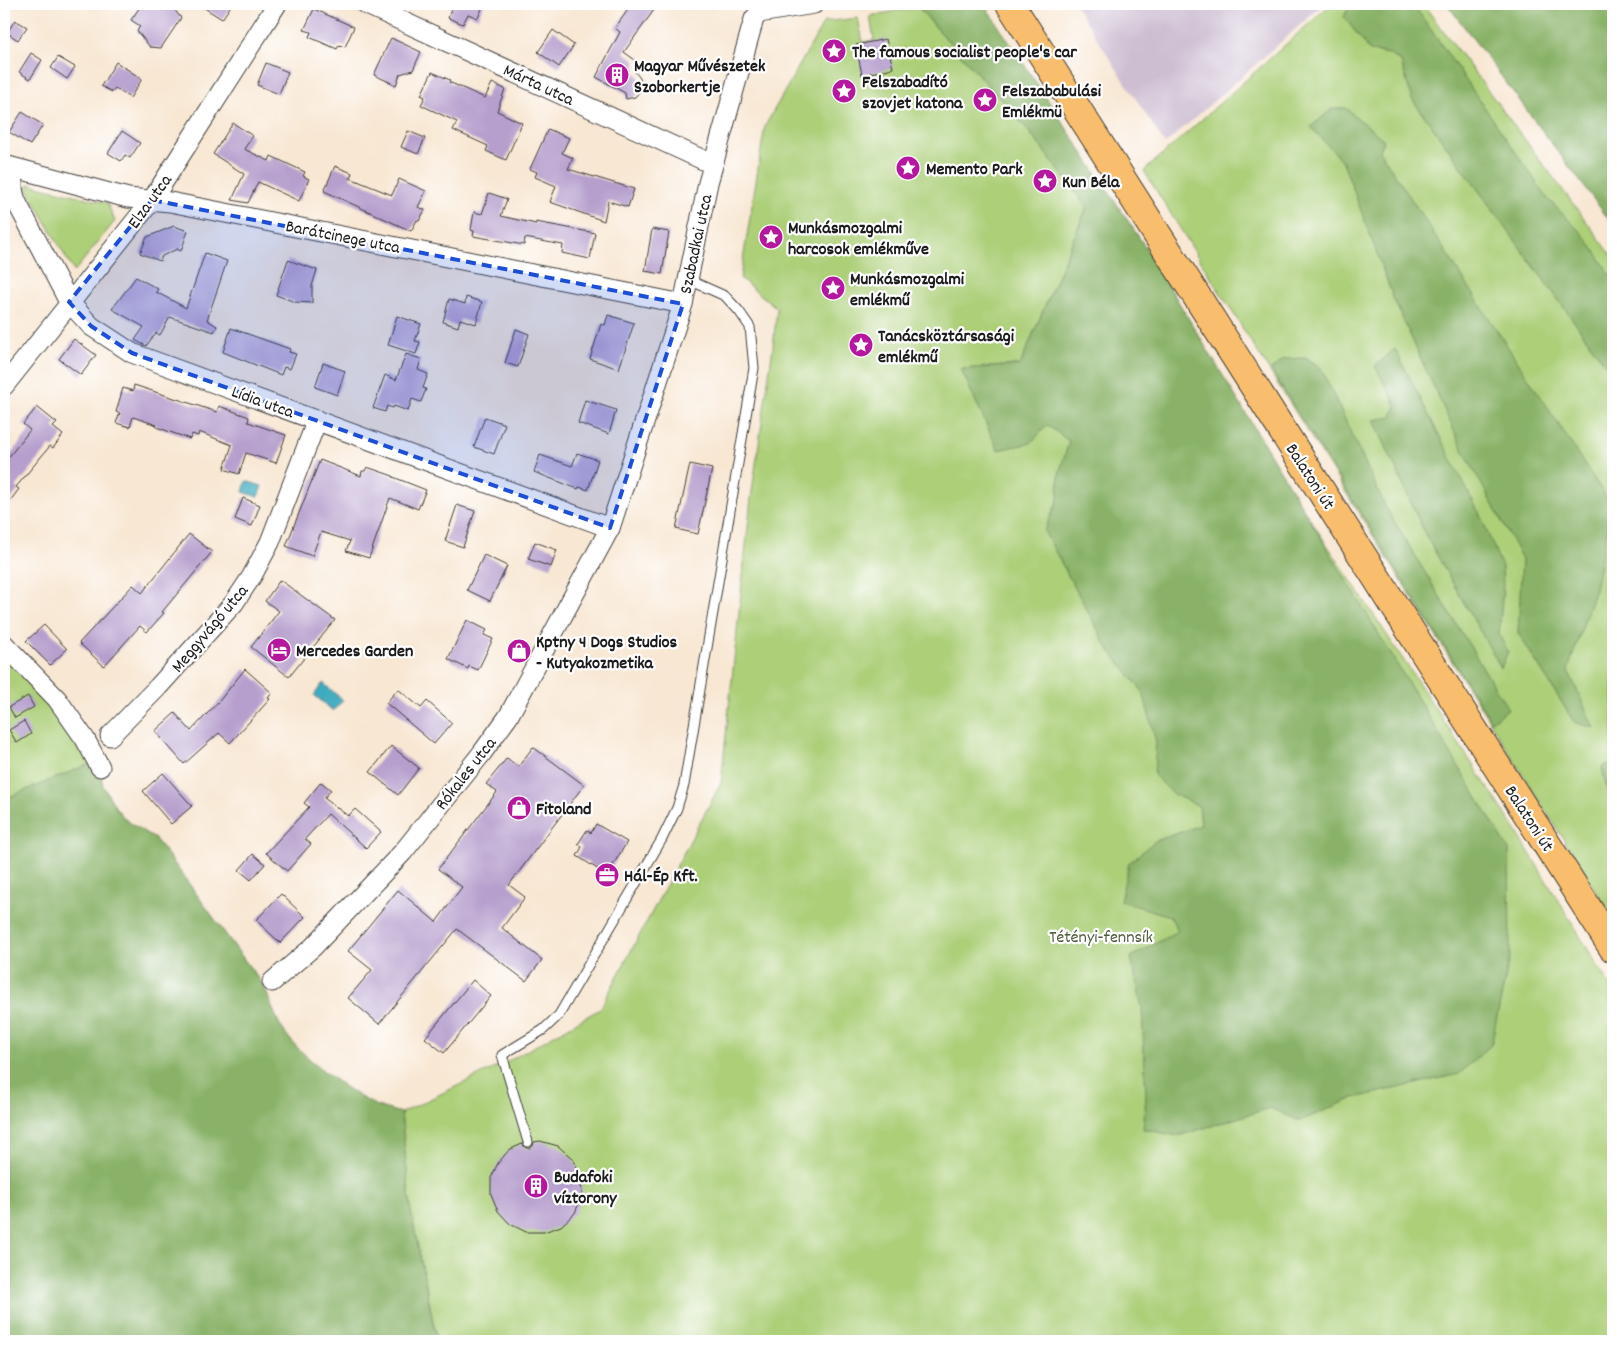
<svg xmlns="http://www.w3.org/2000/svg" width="1617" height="1345" font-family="Dekko,sans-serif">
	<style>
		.industrial { fill: #cdbed2 }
		.green { fill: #accf78; stroke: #64764a }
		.forest { fill: #89b268; stroke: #526742 }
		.water { fill: #3eaabe; stroke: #2d636d }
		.building { fill: #b69fcd }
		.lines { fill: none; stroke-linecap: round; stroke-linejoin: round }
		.lane-casing { stroke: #3d3a37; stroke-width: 11 }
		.street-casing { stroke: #3d3a37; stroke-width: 21 }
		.primary-casing { stroke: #3d3a37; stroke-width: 30 }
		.lane { stroke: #fff; stroke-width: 9 }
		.street { stroke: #fff; stroke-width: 19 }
		.primary { stroke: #f9be6d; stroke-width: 28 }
		.marked { fill: #1d4ed8; fill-opacity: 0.2; stroke: #1d4ed8; stroke-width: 4; stroke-dasharray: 10 6; stroke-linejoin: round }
		.labels { text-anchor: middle; stroke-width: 4.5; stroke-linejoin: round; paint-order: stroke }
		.poi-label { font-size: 18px; font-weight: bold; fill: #1c1c1c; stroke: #fff; text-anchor: start }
		.street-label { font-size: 18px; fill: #1c1c1c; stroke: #fff }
		.park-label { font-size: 18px; fill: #4e5b3c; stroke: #fff }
	</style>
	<rect width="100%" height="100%" fill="#fff"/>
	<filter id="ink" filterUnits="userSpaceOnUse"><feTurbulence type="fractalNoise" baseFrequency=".02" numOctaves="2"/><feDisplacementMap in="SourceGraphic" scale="10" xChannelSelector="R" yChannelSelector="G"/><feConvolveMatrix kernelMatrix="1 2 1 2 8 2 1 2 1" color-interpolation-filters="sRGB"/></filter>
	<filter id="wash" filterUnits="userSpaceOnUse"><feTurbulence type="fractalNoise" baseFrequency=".0096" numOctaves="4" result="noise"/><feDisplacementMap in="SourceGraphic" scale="20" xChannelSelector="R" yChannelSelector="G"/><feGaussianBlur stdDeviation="1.12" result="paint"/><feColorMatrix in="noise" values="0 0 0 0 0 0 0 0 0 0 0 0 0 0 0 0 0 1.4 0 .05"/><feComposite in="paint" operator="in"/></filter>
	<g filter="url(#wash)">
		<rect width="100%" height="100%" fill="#f8e7d3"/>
		<path class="industrial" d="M1075 4H1324L1165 144Z"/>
		<g class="green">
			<path d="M1331 4H1423L1613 257V918L1144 171Z"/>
			<path d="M918 7 1027 129 1087 207 1020 365 961 369 1238 410 1512 824 1613 991V1341H437L411 1212 401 1113 505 1063 600 1009 721 783 751 498 773 347 777 308 740 278 765 126 824 22 858 18 863 42 874 40 870 16Z"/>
			<path d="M29 184 107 203 115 221 74 272 27 188Z"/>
			<path d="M4 644 100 767 4 799Z"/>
		</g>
		<g class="forest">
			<path d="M925 4H984L1146 248 1509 850 1510 957 1491 1045 1459 1074 1354 1098 1300 1121 1270 1108 1178 1136 1143 1129 1146 1097 1142 1008 1131 957 1178 931 1170 916 1120 901 1129 863 1155 841 1201 825 1199 806 1173 794 1154 775 1156 742 1143 692 1107 647 1044 531 1058 500 1059 474 1069 441 1047 425 1031 443 998 450 961 369 1020 365 1087 207 1027 129 918 7Z"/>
			<path d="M1350 4H1413L1548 199 1587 239 1613 279V375L1412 99 1401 62 1389 54 1370 51 1344 17Z"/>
			<path d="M1447 4H1607L1613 12V225Z"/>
			<path d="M1346 108 1384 140 1379 150 1608 500V526L1595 589 1568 670 1594 728 1574 722 1518 633 1522 559 1461 446 1394 300 1343 162 1311 127 1332 109Z"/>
			<path d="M1395 349 1481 517 1502 567 1503 588 1499 635 1508 651 1501 668 1426 536 1374 420 1392 417 1396 405 1375 366Z"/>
			<path d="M1307 358 1321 368 1386 508 1508 709 1491 721 1271 370 1284 359Z"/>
			<path d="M1613 762V804L1609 799 1602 767Z"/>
			<path d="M92 763 100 767 103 786 116 808 126 820 155 839 168 855 265 988C271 1004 276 1021 286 1034 301 1056 357 1100 383 1108 389 1110 395 1111 401 1113L411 1212 437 1341H4V799Z"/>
		</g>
		<g class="water">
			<path d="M246 481 262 486 258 497 243 492Z"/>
			<path d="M323 683 343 700 333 711 314 695Z"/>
		</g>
		<g id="blocks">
			<g class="building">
				<path d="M142 4H157L174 9 181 18 161 48 150 47 137 31 140 26 131 20Z"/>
				<path d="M198 4H232L222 19Z"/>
				<path d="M445 4H484L478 18 468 14 463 24 448 18 452 7Z"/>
				<path d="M632 4H645L654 10 624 52 635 60V72L640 78 641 85 640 91 635 97 626 99 625 93 596 77 620 32 615 28Z"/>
				<path d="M314 9 354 27 345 47 339 45 337 49 309 37 311 32 304 30Z"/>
				<path d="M15 20 27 27 18 40 7 33Z"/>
				<path d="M553 30 574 45 559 67 538 52Z"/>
				<path d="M391 38 421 52 413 70 400 74 396 85 374 75Z"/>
				<path d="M886 39 893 68 862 75 856 45Z"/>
				<path d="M31 53 42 60 30 79 19 72Z"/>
				<path d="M58 57 75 67 67 79 51 68Z"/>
				<path d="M116 62 142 79 130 98 115 88 112 92 101 86Z"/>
				<path d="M266 63 288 72 279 94 257 85Z"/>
				<path d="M432 72 450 80 449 82 485 98 492 83 505 89 497 111 522 123 506 160 486 151 488 146 453 130 457 122 421 105 425 97 421 95Z"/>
				<path d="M22 112 43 125 30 145 9 132Z"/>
				<path d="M233 123 253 136 244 149 269 161 271 156 305 172 303 176 309 179 299 201 258 182 248 203 232 200 244 174 213 154Z"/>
				<path d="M548 129 569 138 562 153 573 158 568 169 634 189 628 207 608 201 604 221 550 202 556 186 535 177 537 172 530 169Z"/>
				<path d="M122 131 140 143 130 158 125 155 121 161 108 153Z"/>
				<path d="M408 131 425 138 418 154 401 147Z"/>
				<path d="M335 166 352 173 350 178 392 195 399 179 426 191 418 207 425 210 419 221 417 220 411 231 324 191Z"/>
				<path d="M489 193 507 199 501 216 536 224V222L595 233 590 259 562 253 563 245 525 238 524 245 473 236 474 231 471 230 474 212 482 214Z"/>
				<path d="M174 226 188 231 181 251 177 249 162 256 160 261 140 253 147 237Z"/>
				<path d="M652 229 669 232 662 274 645 271Z"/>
				<path d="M205 253 227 261 207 320 217 326 214 332 170 317 160 335 156 333 146 346 135 340 144 327 112 309 136 277 158 289 156 292 186 308Z"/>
				<path d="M288 260 317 270 312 286V303L295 302 276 295Z"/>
				<path d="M466 297 482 302 476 324 460 319 458 327 443 322 449 299 465 304Z"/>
				<path d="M608 315 634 323 619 369 590 359 601 324 605 325Z"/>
				<path d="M397 316 421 324 415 341 420 342 416 354 388 345Z"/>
				<path d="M231 328 290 349 289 352 296 354 290 369 284 367 281 375 223 352Z"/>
				<path d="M516 329 529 334 518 367 505 363Z"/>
				<path d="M74 339 96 355 81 375 59 359Z"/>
				<path d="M406 354 421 359 418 370 428 374 423 388 426 389 421 402 412 399 408 411 394 406 393 408 387 406 385 412 373 408 385 375 396 380Z"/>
				<path d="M323 363 345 371 337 395 315 387Z"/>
				<path d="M134 385 217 412 219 406 249 417 248 422 286 435 276 463 246 453 239 474 224 469 232 445 199 432 198 436 192 434 190 439 156 427 157 425 133 417 130 427 116 423 120 413 116 412 123 388 133 391Z"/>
				<path d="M585 400 616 410 609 434 578 423Z"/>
				<path d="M37 407 57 423 53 427 63 435 53 448 50 446 16 487 19 489 4 509V463L30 430 23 424Z"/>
				<path d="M485 417 505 424 494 454 474 447Z"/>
				<path d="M577 453 598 460 588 490 579 487 578 489 534 472 540 455 572 466Z"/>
				<path d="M320 460 361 476 362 471H365L367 467 393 476V477L426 490 418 509 390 498 369 558 346 551 350 541 321 532 312 556 286 546Z"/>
				<path d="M690 464 712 469 698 534 676 529Z"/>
				<path d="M243 498 260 505 252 526 235 519Z"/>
				<path d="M457 505 475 511 463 547 445 541Z"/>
				<path d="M189 534 212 552 162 612 164 613 147 632 140 626 104 666 79 643 133 585 142 593Z"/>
				<path d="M535 542 557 550 551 567 528 559Z"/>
				<path d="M484 555 507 566 490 601 467 590Z"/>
				<path d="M280 580 335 620 289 677 251 647 279 611 265 601Z"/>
				<path d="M467 620 487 630 484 635 493 639 478 670 469 666 468 669 448 659Z"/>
				<path d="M44 625 67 649 50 665 26 641Z"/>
				<path d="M245 669 272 693 268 698 270 699 230 743 219 733 184 764 155 731 175 713 191 731 220 700Z"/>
				<path d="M398 689 421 708 427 701 452 723 434 744 386 703Z"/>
				<path d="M28 696 34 707 15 718 9 707Z"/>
				<path d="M24 721 31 734 17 743 9 730Z"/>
				<path d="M391 746 419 768 398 795 370 772Z"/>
				<path d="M533 747 584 785 509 885 525 897 502 928 542 960 526 981 457 929 379 1024 348 998 372 970 348 951 398 890 436 922 462 887 438 869 497 792 486 784 507 758 518 767Z"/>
				<path d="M163 773 192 806 171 824 143 791Z"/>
				<path d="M321 782 331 790 324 798 348 816 355 809 381 832 366 848 328 814 305 839 311 844 287 871 266 853 309 807 304 803Z"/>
				<path d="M596 824 627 842 607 875 577 856 582 847 578 844 587 830 591 833Z"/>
				<path d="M253 854 265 864 251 880 239 870Z"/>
				<path d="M281 894 305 917 280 943 256 920Z"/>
				<path d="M473 980 491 996 444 1053 425 1038Z"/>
				<path d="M540 1141 558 1146 573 1159 581 1176 582 1195 575 1213 561 1226 544 1232H526L510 1224 498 1211 491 1194V1178L498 1163 509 1150 522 1144 526 1148H530L533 1146 534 1142Z"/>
			</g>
		</g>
	</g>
	<g filter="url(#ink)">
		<use href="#blocks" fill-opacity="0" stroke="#3d3a37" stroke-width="1"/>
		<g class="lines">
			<defs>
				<g id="lane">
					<path d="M4 662 14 655"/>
					<path d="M528 1142 502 1055 543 1030 559 1015 662 839 677 808 684 785 754 368 750 327 739 311 725 296 689 280"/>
				</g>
				<g id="street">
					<path d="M365 4 712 164"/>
					<path d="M4 165 128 198 170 202 683 304"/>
					<path d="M15 169C12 181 12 189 16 201L69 302 91 326 132 353 610 528"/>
					<path d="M4 386 152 200 277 4"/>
					<path d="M4 644 57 699 85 739 100 767"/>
					<path d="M110 736 158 687 234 603 252 576 270 542 317 420"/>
					<path d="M272 982 313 947 403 852 482 753 508 717 610 528 683 304 708 183 754 19 759 13 814 4"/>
				</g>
				<path id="primary" d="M1010 4 1613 948"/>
			</defs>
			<use href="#lane" class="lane-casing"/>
			<use href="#street" class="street-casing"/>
			<use href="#primary" class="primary-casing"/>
			<use href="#lane" class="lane"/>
			<use href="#street" class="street"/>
			<use href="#primary" class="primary"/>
		</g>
	</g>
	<path class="marked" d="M152 200 683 304 610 528 132 353 91 326 69 302Z"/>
	<defs>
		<symbol id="sight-disc" viewBox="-11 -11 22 22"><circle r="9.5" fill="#b5179e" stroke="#fff"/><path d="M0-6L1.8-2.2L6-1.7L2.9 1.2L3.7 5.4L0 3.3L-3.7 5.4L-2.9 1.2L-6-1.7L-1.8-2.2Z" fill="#fff"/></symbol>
		<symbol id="building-disc" viewBox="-11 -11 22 22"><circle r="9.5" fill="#b5179e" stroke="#fff"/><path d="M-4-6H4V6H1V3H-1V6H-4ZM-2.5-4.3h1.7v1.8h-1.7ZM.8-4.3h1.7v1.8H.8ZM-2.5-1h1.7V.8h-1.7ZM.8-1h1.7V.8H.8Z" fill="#fff"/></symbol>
		<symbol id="hotel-disc" viewBox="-11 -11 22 22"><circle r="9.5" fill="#b5179e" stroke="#fff"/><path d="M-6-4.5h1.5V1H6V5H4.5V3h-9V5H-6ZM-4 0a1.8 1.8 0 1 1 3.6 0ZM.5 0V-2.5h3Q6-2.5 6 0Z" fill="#fff"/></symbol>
		<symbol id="shop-disc" viewBox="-11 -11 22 22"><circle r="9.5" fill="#b5179e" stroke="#fff"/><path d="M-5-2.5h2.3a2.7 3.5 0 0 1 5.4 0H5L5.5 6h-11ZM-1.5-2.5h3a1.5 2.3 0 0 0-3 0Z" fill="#fff"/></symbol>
		<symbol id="office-disc" viewBox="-11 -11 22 22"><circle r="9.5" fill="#b5179e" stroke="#fff"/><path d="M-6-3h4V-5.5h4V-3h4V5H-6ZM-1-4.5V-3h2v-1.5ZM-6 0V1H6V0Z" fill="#fff"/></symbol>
	</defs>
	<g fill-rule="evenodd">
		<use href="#sight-disc" x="820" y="37" width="28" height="28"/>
		<use href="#building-disc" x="603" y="61" width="28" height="28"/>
		<use href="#sight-disc" x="830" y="77" width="28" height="28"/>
		<use href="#sight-disc" x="971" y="86" width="28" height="28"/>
		<use href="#sight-disc" x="894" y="154" width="28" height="28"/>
		<use href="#sight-disc" x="1031" y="167" width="28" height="28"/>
		<use href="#sight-disc" x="757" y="223" width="28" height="28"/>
		<use href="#sight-disc" x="819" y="274" width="28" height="28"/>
		<use href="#sight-disc" x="847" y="331" width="28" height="28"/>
		<use href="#hotel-disc" x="265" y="636" width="28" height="28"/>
		<use href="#shop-disc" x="505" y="637" width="28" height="28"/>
		<use href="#shop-disc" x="505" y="794" width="28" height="28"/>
		<use href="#office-disc" x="593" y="861" width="28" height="28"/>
		<use href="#building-disc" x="522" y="1172" width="28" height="28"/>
	</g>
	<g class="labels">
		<g class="poi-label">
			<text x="852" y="57">The famous socialist people's car</text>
			<text x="634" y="71">Magyar Művészetek<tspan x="634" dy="21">Szoborkertje</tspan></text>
			<text x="862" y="87">Felszabadító<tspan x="862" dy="21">szovjet katona</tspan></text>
			<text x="1002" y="96">Felszababulási<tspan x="1002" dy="21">Emlékmü</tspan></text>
			<text x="926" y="174">Memento Park</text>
			<text x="1062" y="187">Kun Béla</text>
			<text x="788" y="233">Munkásmozgalmi<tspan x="788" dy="21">harcosok emlékműve</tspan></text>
			<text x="850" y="284">Munkásmozgalmi<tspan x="850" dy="21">emlékmű</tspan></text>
			<text x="878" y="341">Tanácsköztársasági<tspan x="878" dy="21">emlékmű</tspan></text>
			<text x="536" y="647">Kptny 4 Dogs Studios<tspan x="536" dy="21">- Kutyakozmetika</tspan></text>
			<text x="296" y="656">Mercedes Garden</text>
			<text x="536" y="814">Fitoland</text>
			<text x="624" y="881">Hál-Ép Kft.</text>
			<text x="554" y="1182">Budafoki<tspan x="554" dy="21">víztorony</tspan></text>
		</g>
		<g class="street-label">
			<text transform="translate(539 84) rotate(25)" y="6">Márta utca</text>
			<text transform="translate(149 201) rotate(-54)" y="6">Elza utca</text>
			<text transform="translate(343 236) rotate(11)" y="6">Barátcinege utca</text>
			<text transform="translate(695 244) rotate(-78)" y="6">Szabadkai utca</text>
			<text transform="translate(263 401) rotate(20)" y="6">Lídia utca</text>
			<text transform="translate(1311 476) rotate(57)" y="6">Balatoni út</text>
			<text transform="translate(209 628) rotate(-50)" y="6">Meggyvágó utca</text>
			<text transform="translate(465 773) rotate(-52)" y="6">Rókales utca</text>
			<text transform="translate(1530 818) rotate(57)" y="6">Balatoni út</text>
		</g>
		<g class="park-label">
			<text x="1101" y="942">Tétényi-fennsík</text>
		</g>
	</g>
	<rect width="1617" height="1345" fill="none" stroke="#fff" stroke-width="20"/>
</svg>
